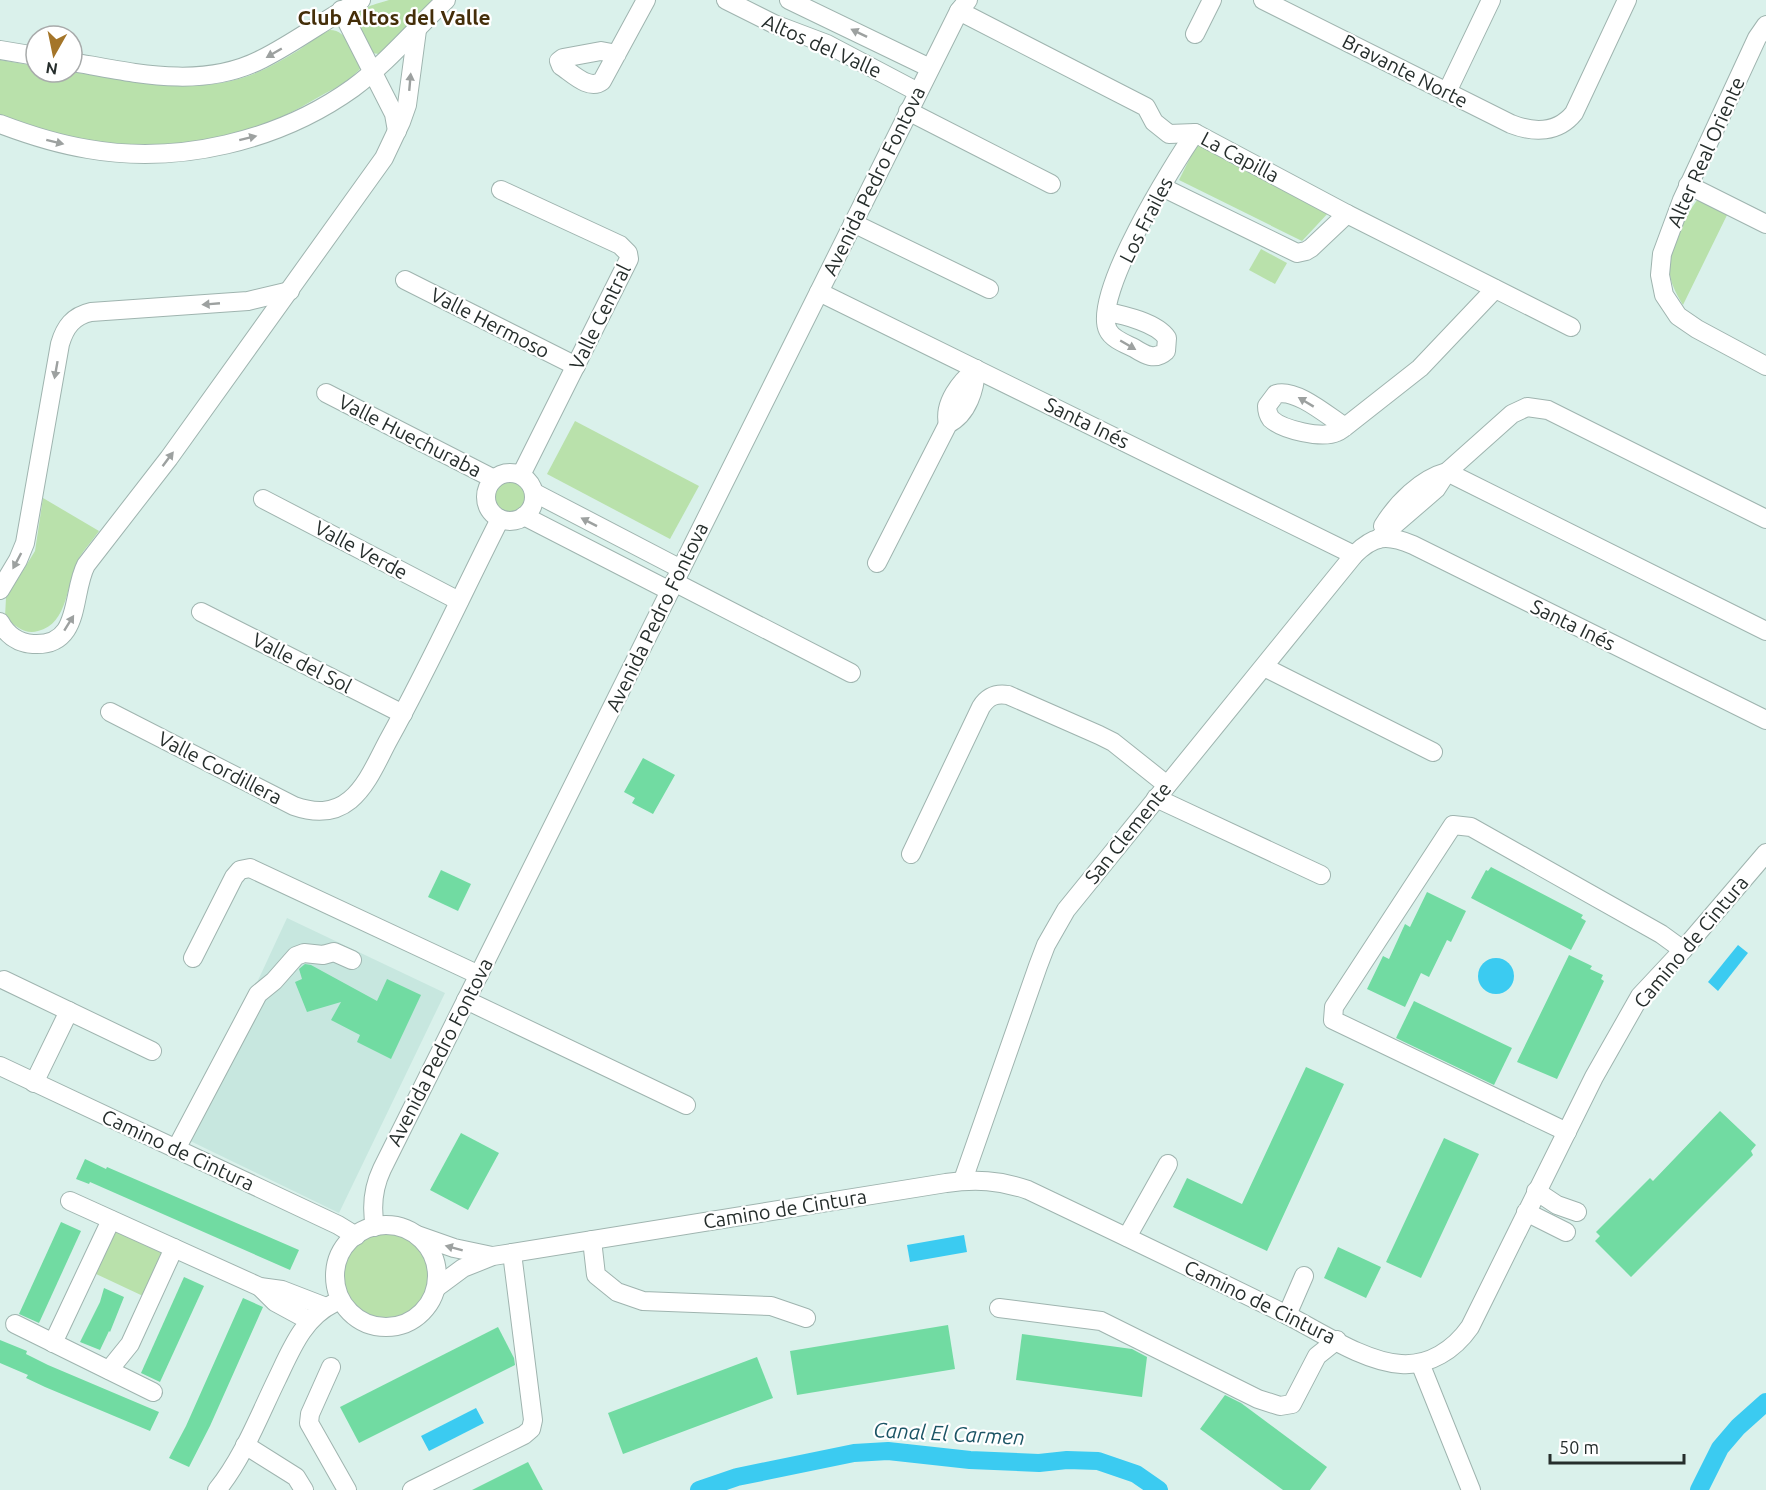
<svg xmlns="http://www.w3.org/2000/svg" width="1766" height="1490" font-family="Ubuntu,sans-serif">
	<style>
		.built { fill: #c7e7df }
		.green { fill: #b9e1ab }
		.water { fill: #3bcbf1 }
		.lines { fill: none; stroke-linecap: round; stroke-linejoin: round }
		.canal { stroke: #3bcbf1; stroke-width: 18 }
		.building { fill: #71dba2 }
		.minor-casing { stroke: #9fb4af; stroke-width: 20 }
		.minor { stroke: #fff; stroke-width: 18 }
		.oneway { fill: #9da1a0 }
		.labels { text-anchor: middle; stroke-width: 4.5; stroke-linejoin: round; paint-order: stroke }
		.street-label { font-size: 20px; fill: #262e2c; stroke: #fff }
		.neighbourhood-label { font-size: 21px; font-weight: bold; fill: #442e09; stroke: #fff }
		.water-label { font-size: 21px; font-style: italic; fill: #1c5565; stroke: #fff }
	</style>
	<rect width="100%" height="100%" fill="#daf1eb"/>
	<path class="built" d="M287 918 445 993 339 1213 182 1137 235 1030Z"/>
	<g class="green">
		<path d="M389 0H432L385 51 379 54 372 53 354 20C358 7 377 4 389 0Z"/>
		<path d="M330 30C348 30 354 54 361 68 350 80 338 87 324 94 308 103 293 112 276 120 234 137 173 149 128 147 84 144 42 130 0 116V60L36 66V72C47 72 58 71 68 72 127 76 183 96 242 78 262 72 281 61 299 50 309 43 319 35 330 30Z"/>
		<path d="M1197 144 1331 210 1302 241 1179 180Z"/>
		<path d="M1700 198 1729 211 1683 305C1675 292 1667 277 1670 261 1671 249 1690 204 1700 198Z"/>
		<path d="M1261 249 1287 263 1275 284 1249 270Z"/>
		<path d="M575 421 699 486 670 539 547 474Z"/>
		<circle cx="510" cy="496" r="17"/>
		<path d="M43 498 99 531C93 540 85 548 79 558 66 582 69 624 38 631 25 635 15 626 5 617L6 598 35 551Z"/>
		<path d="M116 1230 164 1251 143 1296 94 1273Z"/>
		<circle cx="386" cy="1277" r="43"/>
	</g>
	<g class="water">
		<path d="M1738 945 1748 953 1718 991 1708 982Z"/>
		<circle cx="1496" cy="976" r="18"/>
		<path d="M964 1235 967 1252 910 1262 907 1245Z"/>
		<path d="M476 1408 484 1423 429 1451 421 1436Z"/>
	</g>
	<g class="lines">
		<g class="canal">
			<path d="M699 1490 737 1477 854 1453 888 1451 970 1460 1039 1463 1067 1460 1098 1461 1136 1474 1159 1490"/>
			<path d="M1699 1490 1720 1448 1738 1427 1766 1402"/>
		</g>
	</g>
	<g class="building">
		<path d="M643 758 675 775 653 814 632 803 635 798 624 792Z"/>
		<path d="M1491 867 1583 915 1581 918 1586 921 1571 950 1471 898 1486 870 1488 871Z"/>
		<path d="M441 870 471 884 458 911 428 897Z"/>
		<path d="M1427 892 1466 911 1451 942 1447 940 1429 977 1421 973 1405 1007 1367 989 1383 956 1389 959 1405 924 1410 927Z"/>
		<path d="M1569 955 1592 966 1590 969 1603 975 1601 979 1604 981 1557 1079 1517 1062Z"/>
		<path d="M305 964 311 965 377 1001 387 979 421 995 391 1059 357 1042 360 1035 331 1020 341 1002 307 1012 295 982 302 979 299 969Z"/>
		<path d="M1414 1001 1512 1048 1494 1085 1396 1038Z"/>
		<path d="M1306 1067 1344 1084 1267 1251 1173 1207 1187 1178 1242 1204Z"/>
		<path d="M1720 1111 1756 1145 1751 1151 1753 1155 1631 1277 1595 1241 1600 1236 1596 1232 1650 1178 1653 1181Z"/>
		<path d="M461 1133 499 1153 468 1210 430 1190Z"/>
		<path d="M1444 1138 1479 1154 1421 1278 1386 1262Z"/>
		<path d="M85 1159 106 1169 107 1167 299 1250 290 1270 90 1182 89 1184 76 1179Z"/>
		<path d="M61 1222 81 1231 39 1323 19 1314Z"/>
		<path d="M1338 1247 1381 1267 1366 1298 1324 1278Z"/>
		<path d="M184 1277 204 1286 160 1382 141 1373Z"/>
		<path d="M104 1288 124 1297 110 1332 109 1331 100 1350 80 1342 100 1302Z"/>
		<path d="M243 1298 263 1307 210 1426 189 1467 169 1458 186 1426Z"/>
		<path d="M948 1325 955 1369 797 1395 790 1351Z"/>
		<path d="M498 1327 514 1358 515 1365 359 1443 340 1407Z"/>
		<path d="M1022 1334 1132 1349 1147 1357 1142 1397 1016 1380Z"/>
		<path d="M0 1340 27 1351 26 1354 48 1365 159 1412 150 1431 45 1387 26 1378 28 1375 0 1363Z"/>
		<path d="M757 1357 773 1398 623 1454 608 1413Z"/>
		<path d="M1225 1395 1241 1403 1327 1467 1310 1490H1283L1200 1429Z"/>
		<path d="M528 1462 543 1490H472Z"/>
	</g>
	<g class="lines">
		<defs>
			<g id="minor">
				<path d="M726 0 774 24 827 44 918 92"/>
				<path d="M789 0 930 68"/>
				<path d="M1263 0 1511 124C1534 133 1558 133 1574 113L1627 0"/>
				<path d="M341 10 394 114 397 131"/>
				<path d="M959 11 1146 107 1154 122 1169 134 1195 133 1347 214 1571 327"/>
				<path d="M1766 25 1757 38 1682 200 1662 254 1660 275 1664 295 1678 316 1697 329 1766 366"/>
				<path d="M1195 34 1212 0"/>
				<path d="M0 50 36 56"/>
				<path d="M617 54 601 51 563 58 559 61 561 66C572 73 589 91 602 81L646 0"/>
				<path d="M72 62C135 73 202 90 262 59 296 42 327 18 361 0"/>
				<path d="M1447 92 1491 0"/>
				<path d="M908 111 1051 184"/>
				<path d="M0 124C29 135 57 144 88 149 178 165 279 141 353 88 388 62 415 29 446 0"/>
				<path d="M1688 185 1766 224"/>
				<path d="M1162 187 1297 253 1306 251 1311 248 1347 214"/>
				<path d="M501 190 620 245 628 253 629 259 521 475"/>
				<path d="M853 223 989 289"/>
				<path d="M405 280 576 366"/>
				<path d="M819 292 1354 555"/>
				<path d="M1107 312C1124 315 1157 323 1167 338L1166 351C1155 361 1145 355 1134 348 1126 344 1112 339 1108 330 1091 296 1174 163 1195 133"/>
				<path d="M326 393 494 479"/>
				<path d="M948 424C943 403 961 381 976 369"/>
				<path d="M1345 427C1328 416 1296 388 1276 394L1267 406C1267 411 1268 415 1271 419 1283 430 1322 439 1337 432 1340 431 1342 429 1345 427L1420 368 1495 289"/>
				<circle cx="510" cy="497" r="24"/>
				<path d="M535 493 681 569"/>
				<path d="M263 499 459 601"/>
				<path d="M524 516 670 591"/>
				<path d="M1383 526C1397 503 1421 479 1447 472L1766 631"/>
				<path d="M1378 539 1436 489 1447 472 1512 414 1527 407 1548 410 1766 519"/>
				<path d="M877 563 948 424C968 414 975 389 976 369"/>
				<path d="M674 582 851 673"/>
				<path d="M0 590 18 560 25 543 60 344C65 327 73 316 91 312L248 301 290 291"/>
				<path d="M201 612 403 714"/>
				<path d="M0 622C7 635 18 643 33 644 82 647 71 593 86 565L169 458 384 158 401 122 407 105 417 30"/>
				<path d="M1264 667 1433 752"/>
				<path d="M110 712 294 806C314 813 333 814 350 800 368 785 378 759 389 739 429 667 463 592 500 519"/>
				<path d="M1156 798 1321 875"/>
				<path d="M911 854 981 707C988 696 996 693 1008 695L1099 735 1113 742 1167 785"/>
				<path d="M193 958 234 877 240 870 250 868 479 975"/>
				<path d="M4 980 152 1051"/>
				<path d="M466 1000 686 1105"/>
				<path d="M0 1066 338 1225 356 1236"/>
				<path d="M34 1083 69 1011"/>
				<path d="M1567 1132 1333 1020 1334 1007 1453 825 1471 827 1661 934 1683 950"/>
				<path d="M176 1149 258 994 274 981 296 956 304 953 323 955 334 952 352 960"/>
				<path d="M963 1180 1038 966 1046 945 1066 910 1354 555C1374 535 1387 534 1413 545L1766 720"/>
				<path d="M1536 1191 1557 1205 1577 1212"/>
				<path d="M70 1201 260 1287 282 1290 326 1307"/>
				<path d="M1526 1212 1566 1232"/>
				<circle cx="386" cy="1276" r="51"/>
				<path d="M375 1227C371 1206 373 1188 382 1169L959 11 968 0"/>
				<path d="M417 1235 454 1248 492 1256"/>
				<path d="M1127 1237 1168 1164"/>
				<path d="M592 1240 596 1275 617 1292 643 1301 771 1306 806 1318"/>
				<path d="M260 1287 275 1302 310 1321"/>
				<path d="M436 1288 463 1268 493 1256 946 1183C975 1179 1000 1180 1028 1190 1114 1231 1200 1272 1285 1314 1319 1331 1364 1362 1401 1364 1429 1366 1454 1350 1470 1327L1594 1077 1640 996 1683 950 1766 853"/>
				<path d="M999 1308 1101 1321 1258 1399 1280 1406 1292 1404 1317 1356 1337 1340"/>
				<path d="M1287 1315 1304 1276"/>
				<path d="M15 1324 153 1392"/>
				<path d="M53 1343 111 1220"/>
				<path d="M1420 1363 1471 1490"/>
				<path d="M331 1367 310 1414 309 1423 347 1490"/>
				<path d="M109 1370 130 1344 174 1248"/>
				<path d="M245 1445 296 1477 304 1490"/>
				<path d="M217 1490C243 1458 259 1416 277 1379 291 1350 303 1318 334 1303"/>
				<path d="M412 1490 524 1435 531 1429 533 1420 512 1253"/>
			</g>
		</defs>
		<use href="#minor" class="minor-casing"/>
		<use href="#minor" class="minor"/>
	</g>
	<defs><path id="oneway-solid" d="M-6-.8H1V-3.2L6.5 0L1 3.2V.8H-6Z" transform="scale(1.5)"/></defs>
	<g class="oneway">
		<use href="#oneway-solid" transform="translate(859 33) rotate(-154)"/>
		<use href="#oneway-solid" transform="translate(274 53) rotate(150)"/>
		<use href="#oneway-solid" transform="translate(410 82) rotate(-85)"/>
		<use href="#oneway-solid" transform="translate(248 138) rotate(-14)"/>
		<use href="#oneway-solid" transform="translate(55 142) rotate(14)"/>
		<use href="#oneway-solid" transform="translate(211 304) rotate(175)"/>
		<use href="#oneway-solid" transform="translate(1128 345) rotate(30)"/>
		<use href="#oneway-solid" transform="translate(56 370) rotate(100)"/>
		<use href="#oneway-solid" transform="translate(1306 402) rotate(-149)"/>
		<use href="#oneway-solid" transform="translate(168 459) rotate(-53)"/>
		<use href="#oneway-solid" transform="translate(589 522) rotate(-153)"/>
		<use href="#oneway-solid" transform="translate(17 561) rotate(118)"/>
		<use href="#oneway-solid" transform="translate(69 623) rotate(-58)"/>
		<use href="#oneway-solid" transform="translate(454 1248) rotate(-165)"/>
	</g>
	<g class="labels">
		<g class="street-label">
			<text transform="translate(822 46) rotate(24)" y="7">Altos del Valle</text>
			<text transform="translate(1405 71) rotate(27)" y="7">Bravante Norte</text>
			<text transform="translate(1706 152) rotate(-66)" y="7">Alter Real Oriente</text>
			<text transform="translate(1240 157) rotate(28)" y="7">La Capilla</text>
			<text transform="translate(874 181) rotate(-64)" y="7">Avenida Pedro Fontova</text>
			<text transform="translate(1146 220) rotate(-63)" y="7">Los Frailes</text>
			<text transform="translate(600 317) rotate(-64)" y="7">Valle Central</text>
			<text transform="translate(490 323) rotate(27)" y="7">Valle Hermoso</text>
			<text transform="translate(1087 423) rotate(26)" y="7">Santa Inés</text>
			<text transform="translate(410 436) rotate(27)" y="7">Valle Huechuraba</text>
			<text transform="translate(361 550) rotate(28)" y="7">Valle Verde</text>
			<text transform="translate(657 617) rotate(-64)" y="7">Avenida Pedro Fontova</text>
			<text transform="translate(1573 625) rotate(26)" y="7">Santa Inés</text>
			<text transform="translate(302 663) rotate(27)" y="7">Valle del Sol</text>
			<text transform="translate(220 768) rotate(27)" y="7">Valle Cordillera</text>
			<text transform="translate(1128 833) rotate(-51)" y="7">San Clemente</text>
			<text transform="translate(1691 942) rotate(-50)" y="7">Camino de Cintura</text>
			<text transform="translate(440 1052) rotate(-63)" y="7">Avenida Pedro Fontova</text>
			<text transform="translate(178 1150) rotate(25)" y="7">Camino de Cintura</text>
			<text transform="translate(785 1209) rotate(-9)" y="7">Camino de Cintura</text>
			<text transform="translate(1260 1302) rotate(26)" y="7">Camino de Cintura</text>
		</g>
		<g class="neighbourhood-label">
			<text x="394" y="25">Club Altos del Valle</text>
		</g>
		<g class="water-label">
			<text transform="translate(949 1434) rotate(3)" y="7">Canal El Carmen</text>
		</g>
	</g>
	<g transform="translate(54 54) rotate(189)"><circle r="28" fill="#ffffff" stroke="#a8abab" stroke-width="1.5"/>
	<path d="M0-4.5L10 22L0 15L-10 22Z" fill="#a47529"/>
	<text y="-9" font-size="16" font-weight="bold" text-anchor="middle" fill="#262e2c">N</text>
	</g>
	<path d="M1550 1454v9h134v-9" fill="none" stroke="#262e2c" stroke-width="3"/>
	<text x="1559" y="1454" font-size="18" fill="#262e2c" stroke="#ffffff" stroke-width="4.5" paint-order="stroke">50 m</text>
</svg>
